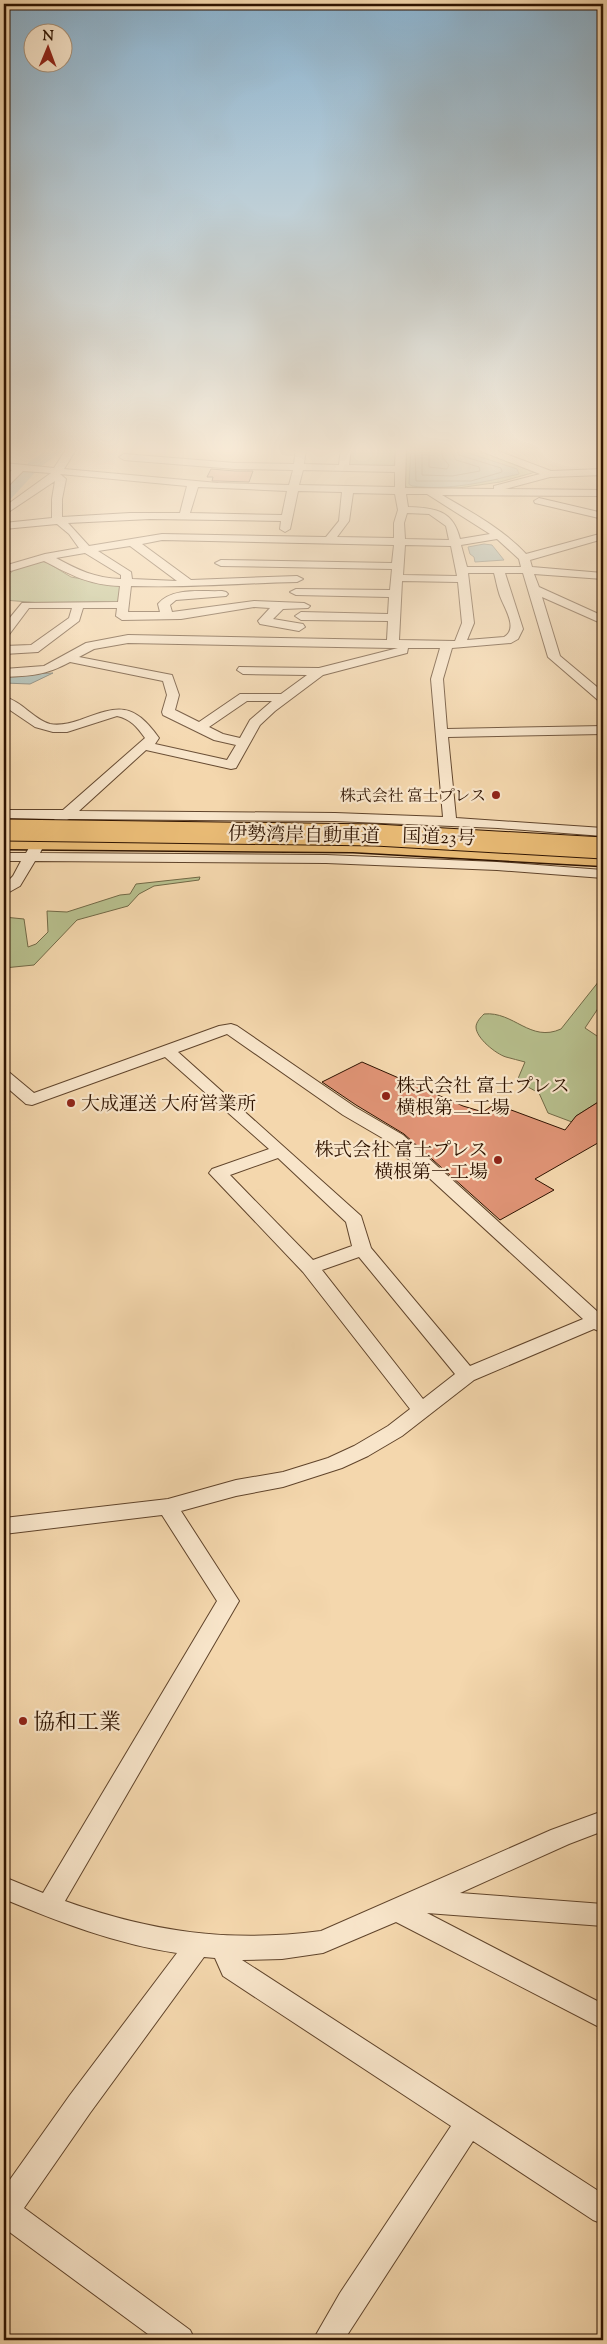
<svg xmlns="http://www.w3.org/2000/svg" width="607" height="2344" font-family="'Sorts Mill Goudy','Noto Serif JP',serif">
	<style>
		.green { fill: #b7bf8d; stroke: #726946 }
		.water { fill: #9fb7b3; stroke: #72756b }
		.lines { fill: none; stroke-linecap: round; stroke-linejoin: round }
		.shore { stroke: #66655a; stroke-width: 1 }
		.river { fill: #9fb7b3; fill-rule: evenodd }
		.building { fill: #e09476; stroke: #2e1300 }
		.minor-casing { stroke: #60442b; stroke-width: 2 }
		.highway-casing { stroke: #2e1300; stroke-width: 3 }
		.minor { fill: #f8e5ca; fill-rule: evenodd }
		.highway { fill: #eabc76; fill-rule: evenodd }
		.highway-bridge-casing { stroke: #2e1300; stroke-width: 23; stroke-linecap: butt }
		.highway-bridge { stroke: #eabc76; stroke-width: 21 }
		.poi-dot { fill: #8f2418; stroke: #f8e5ca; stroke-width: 2 }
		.labels { text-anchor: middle; stroke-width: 4.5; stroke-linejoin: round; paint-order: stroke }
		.far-poi-label { font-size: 16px; fill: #2e1300; stroke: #f8e5ca; text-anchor: end }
		.street-label { font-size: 19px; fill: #2e1300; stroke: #f8e5ca }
		.poi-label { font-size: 19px; fill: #2e1300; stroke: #f8e5ca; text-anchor: start }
		.near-poi-label { font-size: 22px; fill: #2e1300; stroke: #f8e5ca; text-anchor: start }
	</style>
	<rect width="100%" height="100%" fill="#f4d7ad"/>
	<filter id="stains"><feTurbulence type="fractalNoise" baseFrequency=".004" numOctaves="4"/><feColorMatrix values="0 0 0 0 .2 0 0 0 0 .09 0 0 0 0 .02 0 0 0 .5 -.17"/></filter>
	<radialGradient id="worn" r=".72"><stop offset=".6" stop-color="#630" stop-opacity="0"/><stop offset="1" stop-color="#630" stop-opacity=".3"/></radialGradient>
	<g class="green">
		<path d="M351 448H396L394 468 349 467Z"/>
		<path d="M406 448H477L539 471 500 482 458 488H409L405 486Z"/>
		<path d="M43 560 71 577 120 586 123 605 78 606 4 600V579L16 568Z"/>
		<path d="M200 877 199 880 154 886 139 894 128 906 77 920 34 965 4 968V917L24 919 28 947 36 944 48 932 47 911 67 912 120 895 130 894 136 884Z"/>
		<path d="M603 976V1001L585 1028 603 1040V1099L576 1116 572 1122 548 1113 539 1093 517 1081 525 1062C519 1060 512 1059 506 1057 496 1054 476 1038 476 1027 476 1022 481 1017 484 1014 514 1011 530 1043 561 1029Z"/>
	</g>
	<g class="water">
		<path d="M411 448H453L517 469 519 474C484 482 449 491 412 486L409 484Z"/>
		<path d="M484 544 492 545 504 560 475 562 474 557 470 554 468 547Z"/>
		<path d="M53 673 30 684 4 683V675Z"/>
	</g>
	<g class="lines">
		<g class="shore">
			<path d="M415 448 416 481H471L502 472 501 468 459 455 455 448"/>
			<path d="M422 448V475L452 476 480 471 479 467 456 460 449 448"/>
			<path d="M429 448V467L447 469 449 465 443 458 441 448"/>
		</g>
		<path class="river" d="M51 448H67L40 467 9 501 4 502V490L30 461Z"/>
	</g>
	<g class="building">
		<path d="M211 469 235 471H253L249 482 218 481H212L213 477H207Z"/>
		<path d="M362 1062 463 1106 483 1112 495 1104 565 1130 576 1116 603 1099V1140L535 1179 554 1190 500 1220 404 1134 356 1105 322 1082Z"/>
	</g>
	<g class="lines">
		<defs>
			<g id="minor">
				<path d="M67 448H77L64 469 218 483 289 485 293 470 235 469 124 460 119 457 124 454 235 463 294 464 296 448H306L304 464 339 465 341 448H351L349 465 395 466 396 448H406L405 488 494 489V486L540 474 478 450 477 448H490L551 471 603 469V475L550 477 505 489 603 490V496L442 495C471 512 503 529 526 554L603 533V539L530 560 532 567 603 573V579L534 574 539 587 603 616V624L542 597 560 656 603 692V702L599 701 548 657 523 573H505L523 629 518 639 511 643 452 648 443 679 447 729 603 726V734L448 737 456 818 603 828V836L498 828 335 821 69 819 61 823 56 822 54 819 4 818V810H63L145 738C137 727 131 719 117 716L67 732H53L35 727 4 706V697C22 701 33 719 50 724 60 726 71 723 80 720 119 705 133 702 159 738L155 744 227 760 236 745 214 740 163 715 162 712 167 695 163 681 70 662C46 675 31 676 4 677V669L44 666 86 643 128 635 387 640 388 621 301 620 295 616 301 612 388 614 389 597 296 595 290 592 296 589 390 590 392 569 221 566 215 563 221 560 392 563 394 545 162 540 142 544 191 580 297 576 303 579 297 582C242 583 187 588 131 586L128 612H160L158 604C172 587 202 592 222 591L226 592 228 594 226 596 176 600 170 605 172 612 254 601 304 603 310 606 308 608 283 609 273 619 303 624 305 627 299 631 260 624 258 621 270 608 254 607 181 619 122 620 116 616 117 608H83L79 621 38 652 4 654V646L31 645 69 618 72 608H29L8 636 4 637V625L22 603 118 602 120 586C89 585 71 575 44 561L4 573V566L45 554 79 548 69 534 57 524 4 529V523L52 518V499L55 481 4 515V507L51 473 23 471 8 486 4 487V478L12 470 4 469V463L54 468ZM303 470 395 472V487L299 485ZM60 474 187 486 180 513H130L62 517V499L66 479ZM198 487 287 491 282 515 190 513ZM298 491 342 492 339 521 326 537 162 534 89 546 68 523 150 519 281 521 280 529 285 532 290 529ZM353 493 395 494 398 510 394 523V538L337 537 349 521ZM406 494H427L490 534 460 539C453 510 435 508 408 507ZM407 513 429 514 446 526 449 540 405 539 404 523ZM497 539 519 559 521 567H467L461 545ZM405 545 451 546 457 576 403 575ZM130 546 177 581 132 579 131 572 98 551ZM85 553 121 575V579C95 578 78 570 56 558ZM468 573H494C496 580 497 587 499 593 502 605 520 628 504 637L467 640 474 623ZM402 581 458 582 462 623 455 641 399 640ZM128 643 393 648H398L319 668 239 667 237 670 243 674 307 675 281 694H240L199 722 175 710 179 695 172 675 79 657 94 649ZM408 648H440L431 679 443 817 335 813 79 811 146 750 231 769 236 768 260 725 275 711 323 675 407 653ZM247 701H272L250 720 240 738 223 734 209 727Z"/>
				<path d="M539 498 603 513V519L535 503 534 501Z"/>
				<path d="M35 845 42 849 40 853 326 855 497 862 603 870V878L497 870 326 863 35 861 20 886 4 895V885L13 876 21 861H4V853H26L30 846Z"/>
				<path d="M231 1024 237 1026 355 1107 403 1135 599 1313 603 1312V1333L594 1329 474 1380 402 1436 368 1456 342 1468 283 1487 236 1496 181 1511 239 1601 65 1901C152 1932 229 1943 321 1931L551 1830 603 1811V1831L569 1844 460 1893 603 1904V1926L427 1913 603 2004V2029L396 1922 323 1953 282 1959 242 1960 603 2194V2224L593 2220 473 2141 344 2340H313L340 2293 451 2126 223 1976 215 1958 204 1957 90 2113 24 2208 190 2330 195 2340H156L4 2228V2188L70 2095 177 1953C116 1944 59 1922 4 1899V1877L43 1893 217 1601 162 1515 4 1534V1518L168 1499 236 1480 283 1472 328 1458 354 1446 388 1426 410 1409 303 1272 209 1173 212 1169 269 1149 165 1057 32 1105 26 1104 4 1085V1072L10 1073 34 1093 219 1026ZM227 1034 343 1115 391 1143 583 1319 470 1366 371 1248 361 1216 178 1052ZM278 1158 346 1222 352 1246 313 1260 230 1175ZM359 1257 455 1374 423 1399 322 1270Z"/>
			</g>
			<path id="highway" d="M4 837 353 840 603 854V866L353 852 4 849Z"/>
		</defs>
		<use href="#minor" class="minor-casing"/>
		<use href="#highway" class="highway-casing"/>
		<use href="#minor" class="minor"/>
		<use href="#highway" class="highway"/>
		<defs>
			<path id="highway-bridge" d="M4 830 376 835 603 848"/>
		</defs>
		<use href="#highway-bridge" class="highway-bridge-casing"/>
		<use href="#highway-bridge" class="highway-bridge"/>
	</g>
	<linearGradient id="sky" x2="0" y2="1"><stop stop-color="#8bb5d3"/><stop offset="0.58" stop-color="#faedda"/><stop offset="1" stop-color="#faedda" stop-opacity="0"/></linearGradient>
	<rect width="607" height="776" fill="url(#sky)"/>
	<g class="poi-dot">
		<circle cx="496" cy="795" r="5"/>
		<circle cx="386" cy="1096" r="5"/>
		<circle cx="71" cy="1103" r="5"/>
		<circle cx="498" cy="1160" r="5"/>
		<circle cx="23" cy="1721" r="5"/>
	</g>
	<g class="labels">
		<g class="far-poi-label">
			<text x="486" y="801">株式会社 富士プレス</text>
		</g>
		<g class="street-label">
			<text transform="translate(304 834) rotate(1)" y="7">伊勢湾岸自動車道</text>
			<text transform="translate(439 836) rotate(2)" y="7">国道23号</text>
		</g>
		<g class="poi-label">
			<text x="396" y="1092">株式会社 富士プレス<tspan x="396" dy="22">横根第二工場</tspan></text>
			<text x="81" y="1110">大成運送 大府営業所</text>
			<text x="488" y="1156" text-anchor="end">株式会社 富士プレス<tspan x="488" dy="22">横根第一工場</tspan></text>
		</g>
		<g class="near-poi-label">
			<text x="33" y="1729">協和工業</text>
		</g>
	</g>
	<rect width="607" height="2344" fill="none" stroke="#f4d7ad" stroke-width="20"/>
	<rect x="5" y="5" width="597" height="2334" fill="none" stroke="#2e1300" stroke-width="2.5"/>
	<rect x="10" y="10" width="587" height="2324" fill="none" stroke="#2e1300"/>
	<g transform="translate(48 48) rotate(1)"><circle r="24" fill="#f8e5ca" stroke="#a79179"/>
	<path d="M0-4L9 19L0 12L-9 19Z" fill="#8f2418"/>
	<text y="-8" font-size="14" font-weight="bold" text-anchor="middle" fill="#2e1300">N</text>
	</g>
	<rect width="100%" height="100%" filter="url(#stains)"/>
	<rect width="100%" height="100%" fill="url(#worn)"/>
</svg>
